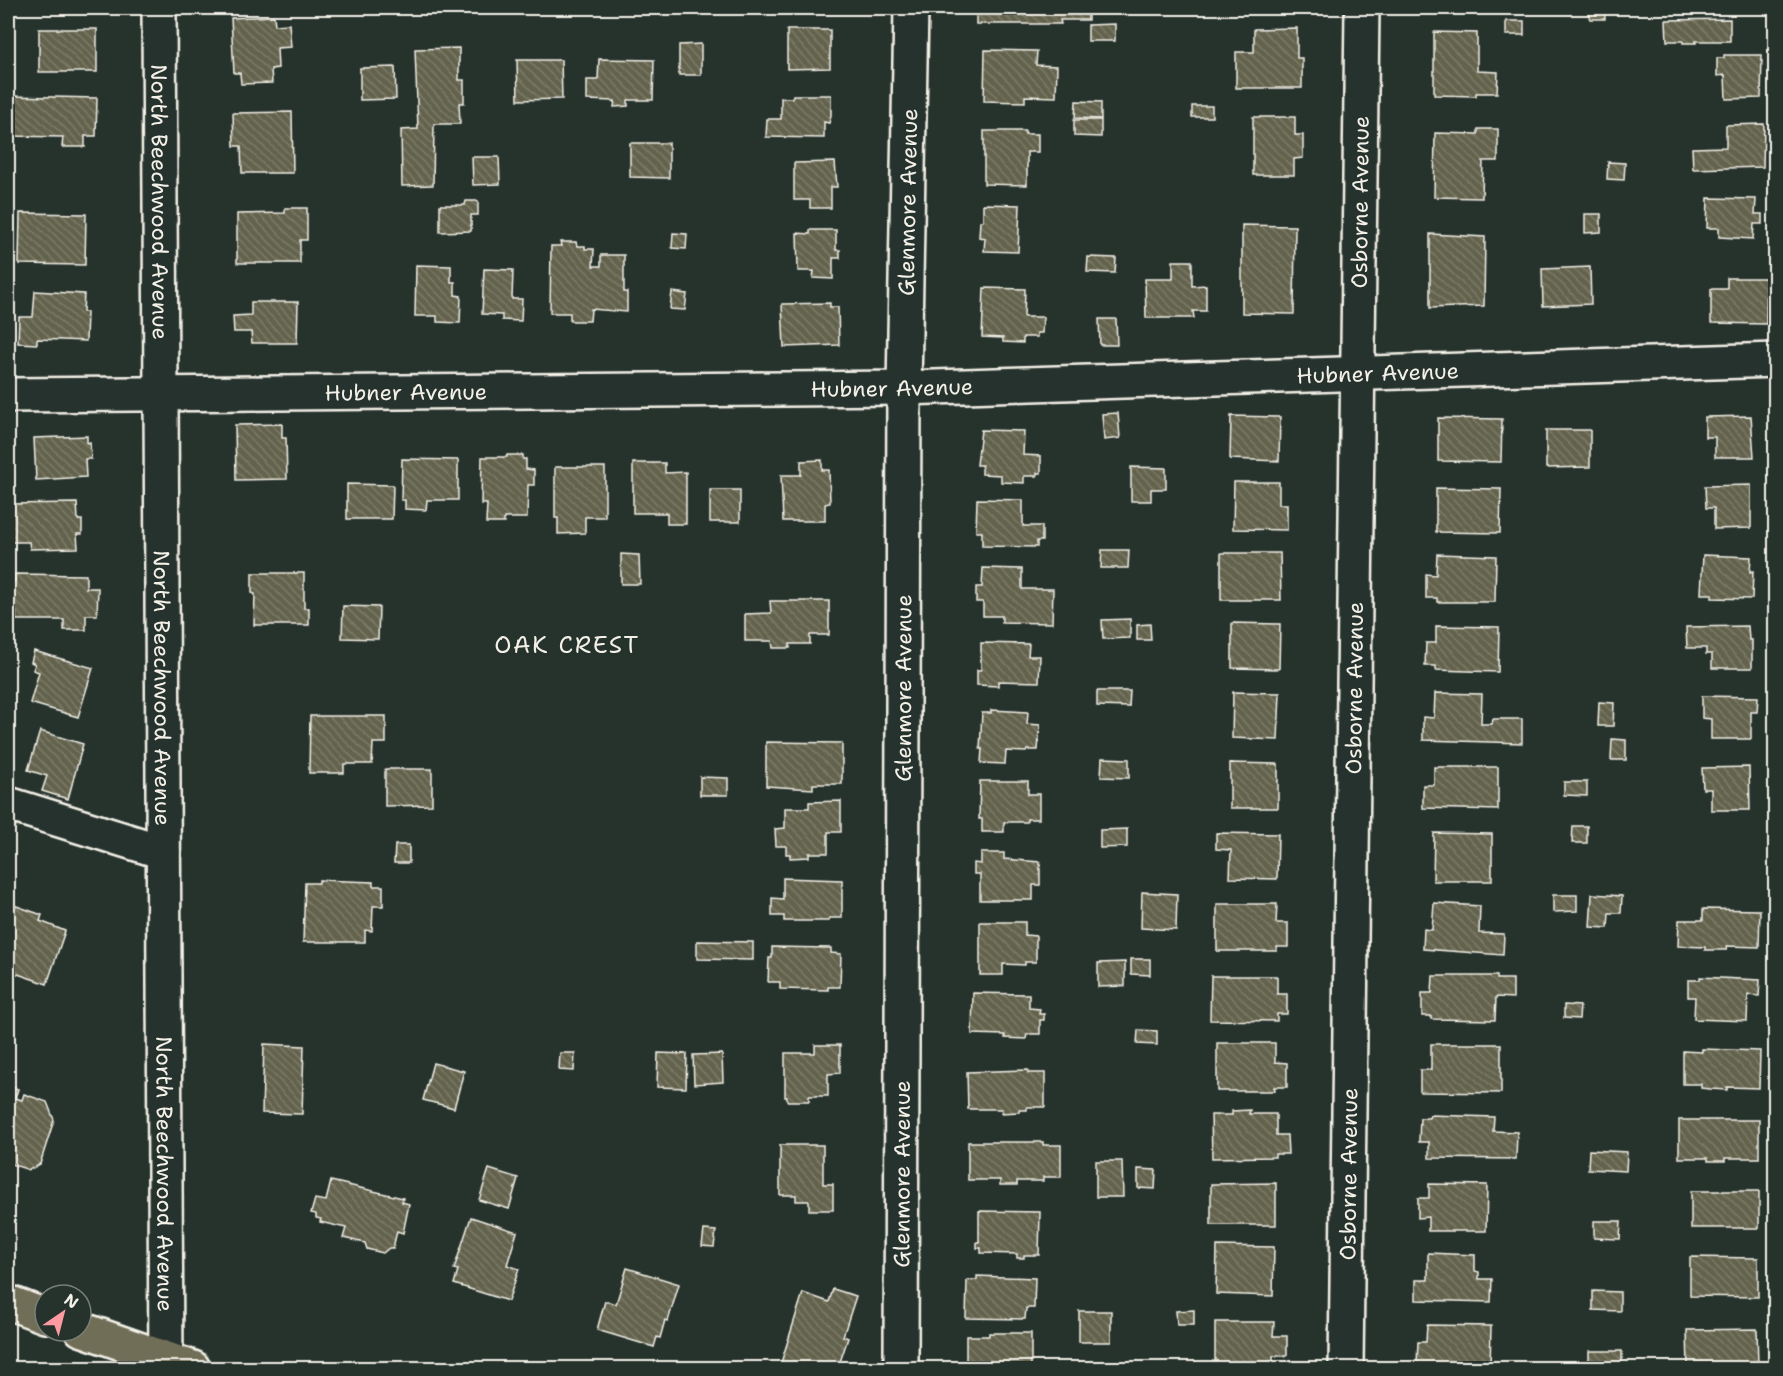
<svg xmlns="http://www.w3.org/2000/svg" width="1783" height="1376" font-family="'Shantell Sans',sans-serif">
	<style>
		.building { fill: url(#building-back-hatch); stroke: #f4f1e8; stroke-width: 1.5 }
		.lines { fill: none; stroke-linecap: round; stroke-linejoin: round }
		.minor-casing { stroke: #f4f1e8; stroke-width: 38 }
		.major-casing { stroke: #f4f1e8; stroke-width: 38 }
		.minor { stroke: #26332d; stroke-width: 33 }
		.major { stroke: #716e59; stroke-width: 33 }
		.labels { text-anchor: middle; stroke-width: 4.5; stroke-linejoin: round; paint-order: stroke }
		.street-label { font-size: 22px; fill: #f4f1e8; stroke: #26332d }
		.neighbourhood-label { font-size: 24px; letter-spacing: 1.5px; fill: #f4f1e8; stroke: #26332d }
	</style>
	<defs>
		<pattern id="building-back-hatch" width="6" height="6" patternUnits="userSpaceOnUse" patternTransform="scale(1.5)"><rect width="6" height="6" fill="#64634e"/><path d="M-1 5l2 2M0 0l6 6M5-1l2 2" fill="none" stroke="#7b7a68"/></pattern>
	</defs>
	<rect width="100%" height="100%" fill="#26332d"/>
	<filter id="ink" filterUnits="userSpaceOnUse"><feTurbulence type="fractalNoise" baseFrequency=".0167" numOctaves="2"/><feDisplacementMap in="SourceGraphic" scale="12" xChannelSelector="R" yChannelSelector="G"/><feConvolveMatrix kernelMatrix="1 2 1 2 8 2 1 2 1" color-interpolation-filters="sRGB"/></filter>
	<g filter="url(#ink)">
		<g class="building">
			<path d="M976 8H1088V20H1060L1061 24H976Z"/>
			<path d="M1589 8H1604L1605 19H1590Z"/>
			<path d="M274 16 275 25 289 24 291 47 277 48 278 68 271 69 272 83 241 84 240 73H234L231 18Z"/>
			<path d="M1730 19V41H1696V43H1683V41H1667L1666 20Z"/>
			<rect x="1506" y="21" width="18" height="14"/>
			<path d="M1115 24V41H1088V25Z"/>
			<path d="M1297 28V58H1302V88H1236V52H1254V29Z"/>
			<rect x="39" y="29" width="58" height="43"/>
			<path d="M787 30H830V68L787 69Z"/>
			<path d="M1434 32 1477 33V71L1498 72 1497 93H1476V96L1434 95Z"/>
			<path d="M701 44V75H679V45Z"/>
			<path d="M459 48V80H464V103H459L460 124H434L433 185 402 186 401 130 418 129 415 49Z"/>
			<path d="M985 50 1037 51 1036 65 1057 66 1056 97 1025 96V102L984 101Z"/>
			<path d="M1724 55H1762L1761 98 1726 99 1725 75 1717 76V58H1724Z"/>
			<path d="M599 59 654 60 653 100H628V106L614 107 615 101 587 100V80H598Z"/>
			<path d="M517 60H561L562 99 518 100Z"/>
			<path d="M395 67 396 99 360 100V68Z"/>
			<path d="M793 95H831V115L829 123 824 122V138L766 137 767 119H781V98H792Z"/>
			<path d="M8 96 97 98 96 136H85V147H62L63 137 8 136Z"/>
			<path d="M1076 101 1101 102V119L1075 118Z"/>
			<rect x="1192" y="106" width="20" height="11"/>
			<path d="M292 112 293 173H242L241 146H234L233 113Z"/>
			<path d="M1253 117H1295V135H1303V158L1294 159V175H1253Z"/>
			<path d="M1074 120H1101V137L1074 136Z"/>
			<path d="M1764 124 1763 167 1693 169 1692 148 1726 147V125Z"/>
			<path d="M1478 129H1498V161H1483L1482 198 1434 197 1435 133 1478 134Z"/>
			<path d="M984 131H1025V134H1038V152H1027V185L984 184Z"/>
			<path d="M630 143H669V178L630 177Z"/>
			<path d="M472 157H499L500 184 473 185Z"/>
			<path d="M835 162 837 187H831V208H810V200H794V163Z"/>
			<path d="M1608 162 1625 163 1624 180 1607 179Z"/>
			<path d="M1708 198 1756 199 1755 214H1762V224H1754L1753 239 1719 237V228H1707Z"/>
			<path d="M466 201H478V215H471V231L440 232V205H465Z"/>
			<path d="M983 204 1020 205 1018 252 984 251 985 238 979 237 980 221H983Z"/>
			<path d="M285 208H307V240H300V263H237V214L285 213Z"/>
			<path d="M20 213 86 214 85 265 19 264Z"/>
			<path d="M1585 214H1601V232L1585 233Z"/>
			<path d="M1242 225 1295 226 1294 314 1242 313Z"/>
			<path d="M810 230H836V250H840V258H833V279L813 278 814 271H798L797 233 810 234Z"/>
			<path d="M673 233 687 234 686 249 672 248Z"/>
			<path d="M1430 234 1485 237 1484 306 1430 308Z"/>
			<path d="M560 242H576L577 246H585V249H594L593 266H601V255H624V292H627V312L591 309 590 321H570V313H550L551 246H561Z"/>
			<path d="M1088 257 1116 258 1115 273 1087 272Z"/>
			<path d="M1173 261H1192V286L1206 285V311H1193L1194 318H1146L1145 279H1173Z"/>
			<path d="M416 265 451 266V282H455V295L461 296 460 323 437 322V316H415Z"/>
			<path d="M1590 267 1591 304 1543 306 1542 269Z"/>
			<path d="M484 269 513 270 512 299H522L521 321 502 320V315L482 314Z"/>
			<path d="M1727 278H1767L1766 324 1711 323V289H1727Z"/>
			<path d="M984 288 1025 289 1024 317H1043L1042 333H1037V337H1023V343L1003 342V338L982 337Z"/>
			<path d="M35 291 84 294 83 312H87L86 341 37 339V344L18 343 19 317H33Z"/>
			<path d="M672 292 687 294 685 310 670 309Z"/>
			<path d="M251 302H298L297 343H252L251 332H234L233 316 251 315Z"/>
			<path d="M830 303V307H838L839 345 784 347 782 304Z"/>
			<path d="M1099 319H1116L1117 345H1100Z"/>
			<path d="M1118 413 1120 438 1104 440 1102 414Z"/>
			<path d="M1231 416 1280 417 1279 461 1230 459Z"/>
			<path d="M1751 416 1754 457H1715V437H1705V417Z"/>
			<path d="M1438 418 1502 419 1501 462 1438 461Z"/>
			<path d="M282 424V438H286L287 479 236 480 235 425Z"/>
			<path d="M981 430 1024 431 1023 455 1041 456V473H1037V476H1024V483L1001 482V475L982 474V465H977Z"/>
			<path d="M1546 430H1590V467L1546 468Z"/>
			<path d="M87 436V443L90 442 91 459H85L86 477 36 480 34 438Z"/>
			<path d="M507 455H523V459H526V469L534 470V485H528L527 518H504V523H486L487 504H481L482 457H507Z"/>
			<path d="M402 459 458 460V500H427L426 510 405 509V500H401Z"/>
			<path d="M822 460V470H829L830 503 825 504V521H783L781 475H801V461Z"/>
			<path d="M633 463H665V473L686 472V524H667V513H633Z"/>
			<path d="M555 467H605V517H585V533L558 534V518H555Z"/>
			<path d="M1131 467 1166 468V489H1151V501H1131Z"/>
			<path d="M1234 482H1279V504H1287V530L1233 529Z"/>
			<path d="M347 484 393 485 392 519H347Z"/>
			<path d="M1751 485V528L1714 529V508H1706L1705 486Z"/>
			<path d="M1436 488 1501 489 1500 533 1436 532Z"/>
			<rect x="710" y="490" width="30" height="32"/>
			<path d="M977 499 1023 500V526H1042V541H1037V547L982 546V532H976Z"/>
			<path d="M77 503 78 520H82V534H77L78 548 30 549 29 542H8V504Z"/>
			<path d="M1102 550H1129L1128 568H1101Z"/>
			<path d="M1221 553H1280L1281 600H1221Z"/>
			<path d="M621 554 639 555 640 584H621Z"/>
			<path d="M1437 554 1496 556 1495 602H1437V598H1426V574L1436 575Z"/>
			<path d="M1703 555 1751 557 1750 572 1753 571 1752 599 1712 598V594H1701Z"/>
			<path d="M983 568 1022 569V589H1053L1052 623 1002 622V616H983V602H976V587H982Z"/>
			<path d="M252 573H304V608H309V625H254L255 594 252 593Z"/>
			<path d="M15 574 86 575V588H98L97 615H86V630H64V620H16V613H8V581H15Z"/>
			<path d="M770 601H829V635H810V644H790V648H773L772 641H745V614L771 613Z"/>
			<path d="M343 606 379 607 378 639 342 638Z"/>
			<path d="M1130 619V638L1103 639 1102 620Z"/>
			<path d="M1232 623 1280 624 1279 669 1232 668Z"/>
			<path d="M1150 624 1151 640H1137V625Z"/>
			<path d="M1436 626 1499 627 1498 672 1436 670V666H1425L1426 643H1436Z"/>
			<path d="M1748 626 1749 640H1752V668H1712V654H1706V648H1687L1686 627Z"/>
			<path d="M981 643 1029 644 1028 656H1040L1039 682 998 681V686L977 685V670H981Z"/>
			<path d="M34 651 93 668 78 717 30 703 39 672 33 670 35 664 31 662Z"/>
			<path d="M1097 691H1130L1129 707 1097 706Z"/>
			<path d="M1233 692 1280 693 1278 740 1232 738Z"/>
			<path d="M1435 693 1482 694 1481 724H1492L1493 719H1522V743L1423 740V717L1434 718Z"/>
			<path d="M1702 696 1758 697 1757 712H1751V739H1711V719L1702 718Z"/>
			<path d="M1599 702 1614 703 1613 726H1598Z"/>
			<path d="M991 710 1028 712 1027 724 1040 725 1038 750H1027L1026 752 1006 751 1005 764 981 763 982 749H980L982 713H991Z"/>
			<path d="M310 716H386V743H373L372 764H344V773H309Z"/>
			<path d="M40 731 83 744 68 799 42 791 47 776 28 770Z"/>
			<path d="M1612 739 1626 740V760H1611Z"/>
			<path d="M766 742 842 743V784H813V789L766 786Z"/>
			<path d="M1102 758 1129 759V778L1101 777Z"/>
			<path d="M1230 763 1278 764V808H1230Z"/>
			<path d="M1434 767H1498V810L1423 808V785H1434Z"/>
			<path d="M1749 767 1750 810H1711V789H1703L1702 768Z"/>
			<path d="M385 769H432V805L385 806Z"/>
			<path d="M700 777 728 778V795H700Z"/>
			<path d="M980 781H1028V794H1039V819H1027V822H1004V832H982V819H979Z"/>
			<path d="M1564 782H1587V796L1564 795Z"/>
			<path d="M841 801V832H828V853H809V857L790 858V854H786V846H776L775 829 785 828V808H809V802Z"/>
			<path d="M1573 826H1587V843H1572Z"/>
			<path d="M1127 829V847L1100 848V830Z"/>
			<path d="M1216 833 1278 834 1277 879 1230 878 1231 850 1216 849Z"/>
			<path d="M1434 833 1492 834V881H1433Z"/>
			<path d="M395 845H409V863H394Z"/>
			<path d="M981 853H1004V859L1040 862V885H1033V900H980V874H974V863L981 864Z"/>
			<path d="M783 878 842 880V918H830L829 921H784V916H772V898L783 899Z"/>
			<path d="M319 880 373 882V886H383V906H373L372 931 365 930V942H303L305 883H319Z"/>
			<path d="M1142 892 1177 894 1176 930 1141 928Z"/>
			<path d="M1592 894 1622 896 1621 913H1609L1608 928 1590 927Z"/>
			<path d="M1553 895H1577V911L1553 912Z"/>
			<path d="M8 903 42 915 40 921 65 931 47 984 12 972 15 966 8 963Z"/>
			<path d="M1434 903 1480 906 1479 933 1504 934 1503 955 1423 949 1424 929 1432 930Z"/>
			<path d="M1217 904H1277L1276 923H1288V947H1277V951H1217Z"/>
			<path d="M1703 909 1760 910 1759 947 1726 946 1727 950H1705V947L1678 946 1679 920H1703Z"/>
			<path d="M980 922H1025V935L1036 936V962H1025V965L1003 964V975H980Z"/>
			<path d="M697 941 753 942V960L697 959Z"/>
			<path d="M772 947 831 948V953L841 954 840 987H828V990L780 989V982H768L769 958H772Z"/>
			<path d="M1131 959H1150V975L1131 974Z"/>
			<path d="M1125 962V986L1098 987V963Z"/>
			<path d="M1211 976H1277V994H1287V1014H1277V1021L1210 1020Z"/>
			<path d="M1433 976H1497V979H1513V998L1496 997 1495 1020 1431 1019V1016H1422V993H1432Z"/>
			<path d="M1700 977 1760 980 1759 996 1748 995 1747 1021 1694 1019 1695 997H1688V980H1700Z"/>
			<path d="M973 993 1029 994V1008L1040 1009 1039 1014H1044V1020H1040V1034H1027L1026 1039 1005 1038V1035L972 1034Z"/>
			<path d="M1564 1005 1580 1006 1579 1019 1564 1018Z"/>
			<path d="M1138 1030 1157 1031V1045L1137 1044Z"/>
			<path d="M1217 1043H1275V1062L1287 1063V1087H1274L1275 1091H1217Z"/>
			<path d="M264 1044 304 1046 302 1114 262 1113Z"/>
			<path d="M1431 1044H1501V1093L1420 1092V1070H1431Z"/>
			<path d="M815 1045H840V1073L828 1074V1096H809V1101H787V1097H785V1053H815Z"/>
			<path d="M1702 1049 1760 1051 1759 1088 1727 1087V1090L1710 1089 1701 1088V1084H1683V1051L1702 1052Z"/>
			<path d="M560 1053H575L574 1071 559 1070Z"/>
			<path d="M658 1053 687 1054 686 1088 657 1087Z"/>
			<path d="M722 1054 723 1082 694 1084 693 1055Z"/>
			<path d="M433 1063 464 1071 454 1108 423 1100Z"/>
			<path d="M1028 1070V1073H1045V1107H1027V1110H1019V1112L1001 1113 1002 1109H968L967 1072Z"/>
			<path d="M8 1086 18 1089 15 1098 22 1100 24 1094 47 1102 54 1120 40 1164 29 1170 8 1163Z"/>
			<path d="M1250 1110 1249 1114H1276V1135H1287L1288 1154H1275V1157L1212 1158 1211 1115H1232V1111Z"/>
			<path d="M1430 1115 1494 1117 1493 1131 1517 1132 1516 1159 1429 1158V1142H1419L1420 1118H1429Z"/>
			<path d="M1679 1120H1759V1158H1725V1161H1708V1158H1679Z"/>
			<path d="M968 1142H1043V1145H1061V1177H1043V1181H1017V1185H1000V1180H968Z"/>
			<path d="M780 1145H823V1184H833V1210H809V1201H796V1195H780Z"/>
			<path d="M1589 1150 1627 1152 1626 1171 1588 1169Z"/>
			<path d="M1096 1161H1122L1123 1197H1096Z"/>
			<path d="M489 1169 518 1178 509 1209 479 1200Z"/>
			<path d="M1138 1169 1156 1170 1155 1189 1138 1188Z"/>
			<path d="M331 1181 403 1198 402 1202 409 1204 403 1233 397 1231 393 1248H389L383 1253 367 1249 365 1243 343 1238 346 1228 320 1222 321 1219 316 1218V1214L311 1213 315 1199 326 1201Z"/>
			<path d="M1276 1183V1225H1211V1184Z"/>
			<path d="M1429 1184 1487 1185 1486 1231H1428V1217L1418 1218V1198H1429Z"/>
			<rect x="1691" y="1191" width="68" height="37"/>
			<path d="M979 1211 1040 1212 1039 1255H1024V1258H1017V1254L981 1253V1248H977V1242H979Z"/>
			<path d="M471 1217 517 1232 507 1265 519 1269 508 1301 454 1284 458 1270 454 1269Z"/>
			<path d="M1594 1221H1621L1620 1239 1594 1238Z"/>
			<path d="M704 1230 716 1231 714 1247 702 1246Z"/>
			<path d="M1217 1246 1274 1247 1273 1296 1216 1294Z"/>
			<path d="M1428 1253 1475 1255V1271L1479 1272V1279H1492L1491 1302 1416 1300V1280H1428Z"/>
			<path d="M1690 1257 1758 1258V1297L1690 1296Z"/>
			<path d="M627 1268 679 1284 668 1321 665 1320 660 1338 657 1337 654 1347 597 1330 605 1301 616 1304Z"/>
			<path d="M977 1276 1035 1278 1034 1308H1026L1025 1319 966 1318 967 1280H977Z"/>
			<path d="M833 1289 856 1296 843 1336 848 1338 838 1368H768L770 1363 780 1366 803 1293 829 1302Z"/>
			<path d="M1593 1291 1620 1292V1311L1593 1310Z"/>
			<path d="M1194 1310V1325H1177L1176 1311Z"/>
			<rect x="1079" y="1311" width="32" height="31"/>
			<path d="M1215 1322H1274L1273 1336H1287V1356H1273V1368H1215Z"/>
			<path d="M1427 1325 1491 1326 1490 1368H1426V1365H1417L1418 1342H1426Z"/>
			<path d="M1757 1329 1758 1366 1688 1368 1687 1330Z"/>
			<path d="M989 1333H1031V1368H966V1336H989Z"/>
			<rect x="1589" y="1351" width="33" height="17"/>
		</g>
		<g class="lines">
			<defs>
				<g id="minor">
					<path id="s1" d="M159 8 166 1368"/>
					<path id="s2" d="M8 395 904 388 1776 360"/>
					<path d="M8 804 163 852"/>
					<path id="s3" d="M901 1368 904 388 911 8"/>
					<path id="s4" d="M1346 1368 1362 8"/>
				</g>
				<g id="major">
					<path d="M8 1302 45 1316"/>
					<path d="M81 1329 193 1368"/>
				</g>
			</defs>
			<use href="#minor" class="minor-casing"/>
			<use href="#major" class="major-casing"/>
			<use href="#minor" class="minor"/>
			<use href="#major" class="major"/>
		</g>
	</g>
	<g class="labels">
		<g class="street-label">
			<text dy="8" stroke="none"><textPath href="#s1" startOffset="194">North Beechwood Avenue</textPath></text>
			<text dy="8" stroke="none"><textPath href="#s3" startOffset="1166">Glenmore Avenue</textPath></text>
			<text dy="8" stroke="none"><textPath href="#s4" startOffset="1166">Osborne Avenue</textPath></text>
			<text dy="8" stroke="none"><textPath href="#s2" startOffset="1370">Hubner Avenue</textPath></text>
			<text dy="8" stroke="none"><textPath href="#s2" startOffset="884">Hubner Avenue</textPath></text>
			<text dy="8" stroke="none"><textPath href="#s2" startOffset="398">Hubner Avenue</textPath></text>
			<text dy="8" stroke="none"><textPath href="#s1" startOffset="680">North Beechwood Avenue</textPath></text>
			<text dy="8" stroke="none"><textPath href="#s3" startOffset="680">Glenmore Avenue</textPath></text>
			<text dy="8" stroke="none"><textPath href="#s4" startOffset="680">Osborne Avenue</textPath></text>
			<text dy="8" stroke="none"><textPath href="#s1" startOffset="1166">North Beechwood Avenue</textPath></text>
			<text dy="8" stroke="none"><textPath href="#s3" startOffset="194">Glenmore Avenue</textPath></text>
			<text dy="8" stroke="none"><textPath href="#s4" startOffset="194">Osborne Avenue</textPath></text>
		</g>
		<g class="neighbourhood-label">
			<text x="567" y="653">OAK CREST</text>
		</g>
	</g>
	<rect width="1783" height="1376" fill="none" stroke="#26332d" stroke-width="30"/>
	<rect x="15" y="15" width="1753" height="1346" fill="none" stroke="#f4f1e8" stroke-width="2" filter="url(#ink)"/>
	<g transform="translate(63 1313) rotate(35)"><circle r="28" fill="#26332d" stroke="#787f78" stroke-width="1.5"/>
	<path d="M0-4.5L10 22L0 15L-10 22Z" fill="#ff9aa2"/>
	<text y="-9" font-size="16" font-weight="bold" text-anchor="middle" fill="#f4f1e8">N</text>
	</g>
</svg>
